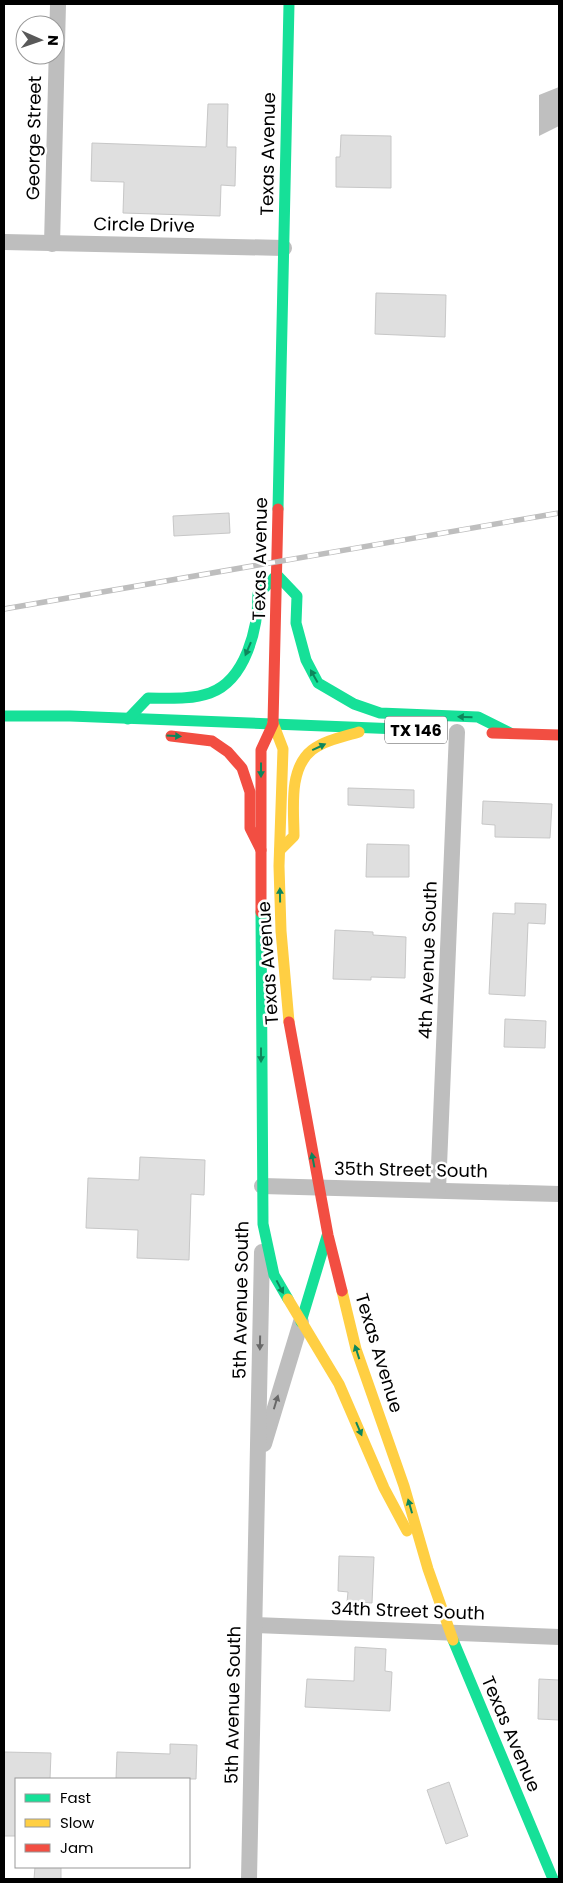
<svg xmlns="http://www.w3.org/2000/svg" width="563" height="1883" font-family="Poppins,sans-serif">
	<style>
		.water { fill: #bfbfbf }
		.building { fill: #dfdfdf; stroke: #c7c7c7 }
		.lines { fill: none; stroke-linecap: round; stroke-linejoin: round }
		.street { stroke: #bebebe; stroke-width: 16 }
		.fast { stroke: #16e098; stroke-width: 11 }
		.slow { stroke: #ffcf43; stroke-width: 11 }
		.jam { stroke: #f24e42; stroke-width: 11 }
		.rail-casing { stroke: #bebebe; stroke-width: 5.5 }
		.rail { stroke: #fff; stroke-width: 4; stroke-dasharray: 11; stroke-linecap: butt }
		.oneway { fill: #0d865b }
		.oneway2 { fill: #686868 }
		.labels { text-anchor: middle; stroke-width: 5; stroke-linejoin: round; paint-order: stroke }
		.shield { fill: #fff; stroke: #4c4c4c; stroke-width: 1 }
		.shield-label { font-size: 16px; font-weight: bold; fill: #000 }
		.street-label { font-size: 18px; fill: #000; stroke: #fff }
	</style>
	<rect width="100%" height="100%" fill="#fff"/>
	<path class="water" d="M559 87V126L539 136V95Z"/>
	<g class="building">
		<path d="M208 104H228L227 147H236L235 186 221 185 220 216 123 213 124 182 91 181 92 143 206 147Z"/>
		<path d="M341 135 391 136V188L336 187V157H340Z"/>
		<path d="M376 293 446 295 445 337 375 334Z"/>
		<path d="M229 513 230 533 174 536 173 516Z"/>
		<path d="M348 788 414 790V808L348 805Z"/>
		<path d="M483 801 552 804 550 838 495 837V825L482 824Z"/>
		<path d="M367 844 409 845V877H366Z"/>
		<path d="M515 903 546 904 545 924 528 923 525 996 489 994 493 913 515 914Z"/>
		<path d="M335 930 373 932V935L406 937 405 978 371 977V980L333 979Z"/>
		<path d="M505 1019 546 1021 545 1048 504 1047Z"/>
		<path d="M140 1157 205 1160 204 1195 191 1194 189 1260 137 1258 138 1230 86 1228 88 1178 139 1180Z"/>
		<path d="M339 1556 374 1557 372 1603 347 1602 348 1592 338 1591Z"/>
		<path d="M355 1647 386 1649 385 1671 392 1672 390 1711 305 1707 307 1679 354 1681Z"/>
		<path d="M539 1679 559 1680V1720L538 1719Z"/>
		<path d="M170 1744 197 1745 196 1779H116L117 1752 170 1754Z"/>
		<path d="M4 1752 51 1753 50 1779H16V1836H4Z"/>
		<path d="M449 1782 468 1836 446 1844 427 1790Z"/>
		<path d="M35 1867H61V1879H34Z"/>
	</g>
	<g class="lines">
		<g class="street">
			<path d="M4 242 284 248"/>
			<path d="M52 244 58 4"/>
			<path d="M262 1186 559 1194"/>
			<path d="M438 1190 457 732"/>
			<path d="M264 1444 301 1322"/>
			<path d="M255 1625 559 1637"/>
			<path d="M249 1879 262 1252"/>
		</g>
		<g class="fast">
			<path d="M278 509 289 4"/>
			<path d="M4 716H70L399 729"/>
			<path d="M128 719 148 698C168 698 191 700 210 693 246 680 258 628 258 594L277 575 297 596 296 623 306 660 318 683 354 704 380 713 478 717 510 733"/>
			<path d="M261 912 263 1224 274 1275 288 1299"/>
			<path d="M301 1322 327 1236"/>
			<path d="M453 1640 553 1879"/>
		</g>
		<g class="slow">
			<path d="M273 723 283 749 279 866 281 931 289 1022"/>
			<path d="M280 850 294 836C294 810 288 769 312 750 325 740 343 737 359 732"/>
			<path d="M342 1291 356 1349 404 1486 428 1569 453 1640"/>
			<path d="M288 1299 339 1384 384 1488 407 1531"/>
		</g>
		<g class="jam">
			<path d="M273 723 278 509"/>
			<path d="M492 733 559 735"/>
			<path d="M171 736 212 741 228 752 242 768 250 792V828L261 850"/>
			<path d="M261 912V750L273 724"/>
			<path d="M289 1022 328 1235 342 1291"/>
		</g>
		<defs>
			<path id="rail" d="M4 609 559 513"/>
		</defs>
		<use href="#rail" class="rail-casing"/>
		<use href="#rail" class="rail"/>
	</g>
	<defs><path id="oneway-solid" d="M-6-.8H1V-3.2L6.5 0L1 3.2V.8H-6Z" transform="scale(1.25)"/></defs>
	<g class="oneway">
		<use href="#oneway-solid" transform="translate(248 649) rotate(113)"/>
		<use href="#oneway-solid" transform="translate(314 676) rotate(-119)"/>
		<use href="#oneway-solid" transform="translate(465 717) rotate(-178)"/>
		<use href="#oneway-solid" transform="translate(174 736) rotate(3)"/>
		<use href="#oneway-solid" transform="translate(319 747) rotate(-25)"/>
		<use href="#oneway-solid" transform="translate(261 770) rotate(90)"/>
		<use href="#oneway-solid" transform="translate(280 895) rotate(-91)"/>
		<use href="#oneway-solid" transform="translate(261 1055) rotate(90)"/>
		<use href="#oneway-solid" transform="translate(313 1160) rotate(-101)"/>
		<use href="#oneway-solid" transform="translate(280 1287) rotate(62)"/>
		<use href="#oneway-solid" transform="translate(357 1352) rotate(-108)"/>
		<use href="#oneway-solid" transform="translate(359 1429) rotate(67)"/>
		<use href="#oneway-solid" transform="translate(410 1506) rotate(-106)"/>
	</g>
	<g class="oneway2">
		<use href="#oneway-solid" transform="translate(260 1343) rotate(91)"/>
		<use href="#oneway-solid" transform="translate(276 1402) rotate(-73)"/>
	</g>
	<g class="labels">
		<rect class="shield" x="385" y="716.5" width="62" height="27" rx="4"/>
		<g class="shield-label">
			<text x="416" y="736">TX 146</text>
		</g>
		<g class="street-label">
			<text transform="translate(34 138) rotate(-89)" y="6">George Street</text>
			<text transform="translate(268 154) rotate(-89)" y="6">Texas Avenue</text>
			<text transform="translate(144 225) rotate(1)" y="6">Circle Drive</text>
			<text transform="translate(260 559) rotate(-89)" y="6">Texas Avenue</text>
			<text transform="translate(428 960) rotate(-88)" y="6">4th Avenue South</text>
			<text transform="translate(268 963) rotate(-94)" y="6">Texas Avenue</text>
			<text transform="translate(411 1170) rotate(1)" y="6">35th Street South</text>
			<text transform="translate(241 1300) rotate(-89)" y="6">5th Avenue South</text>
			<text transform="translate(379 1353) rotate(73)" y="6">Texas Avenue</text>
			<text transform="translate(408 1611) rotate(2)" y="6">34th Street South</text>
			<text transform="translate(233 1705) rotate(-89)" y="6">5th Avenue South</text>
			<text transform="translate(511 1734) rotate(67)" y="6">Texas Avenue</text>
		</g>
	</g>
	<rect width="563" height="1883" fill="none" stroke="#000000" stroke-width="10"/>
	<rect x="15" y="1778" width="175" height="90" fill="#ffffff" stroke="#999999"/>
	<rect x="25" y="1794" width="25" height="8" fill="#16e098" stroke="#999999"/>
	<text x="60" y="1803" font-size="15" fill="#000000">Fast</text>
	<rect x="25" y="1819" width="25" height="8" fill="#ffcf43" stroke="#999999"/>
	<text x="60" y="1828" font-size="15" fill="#000000">Slow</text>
	<rect x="25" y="1844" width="25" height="8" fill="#f24e42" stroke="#999999"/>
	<text x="60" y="1853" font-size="15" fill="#000000">Jam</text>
	<g transform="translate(40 40) rotate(92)"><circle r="24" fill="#ffffff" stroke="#999999"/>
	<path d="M0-4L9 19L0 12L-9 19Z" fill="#595959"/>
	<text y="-8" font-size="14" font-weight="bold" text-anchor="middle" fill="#000000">N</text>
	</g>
</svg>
